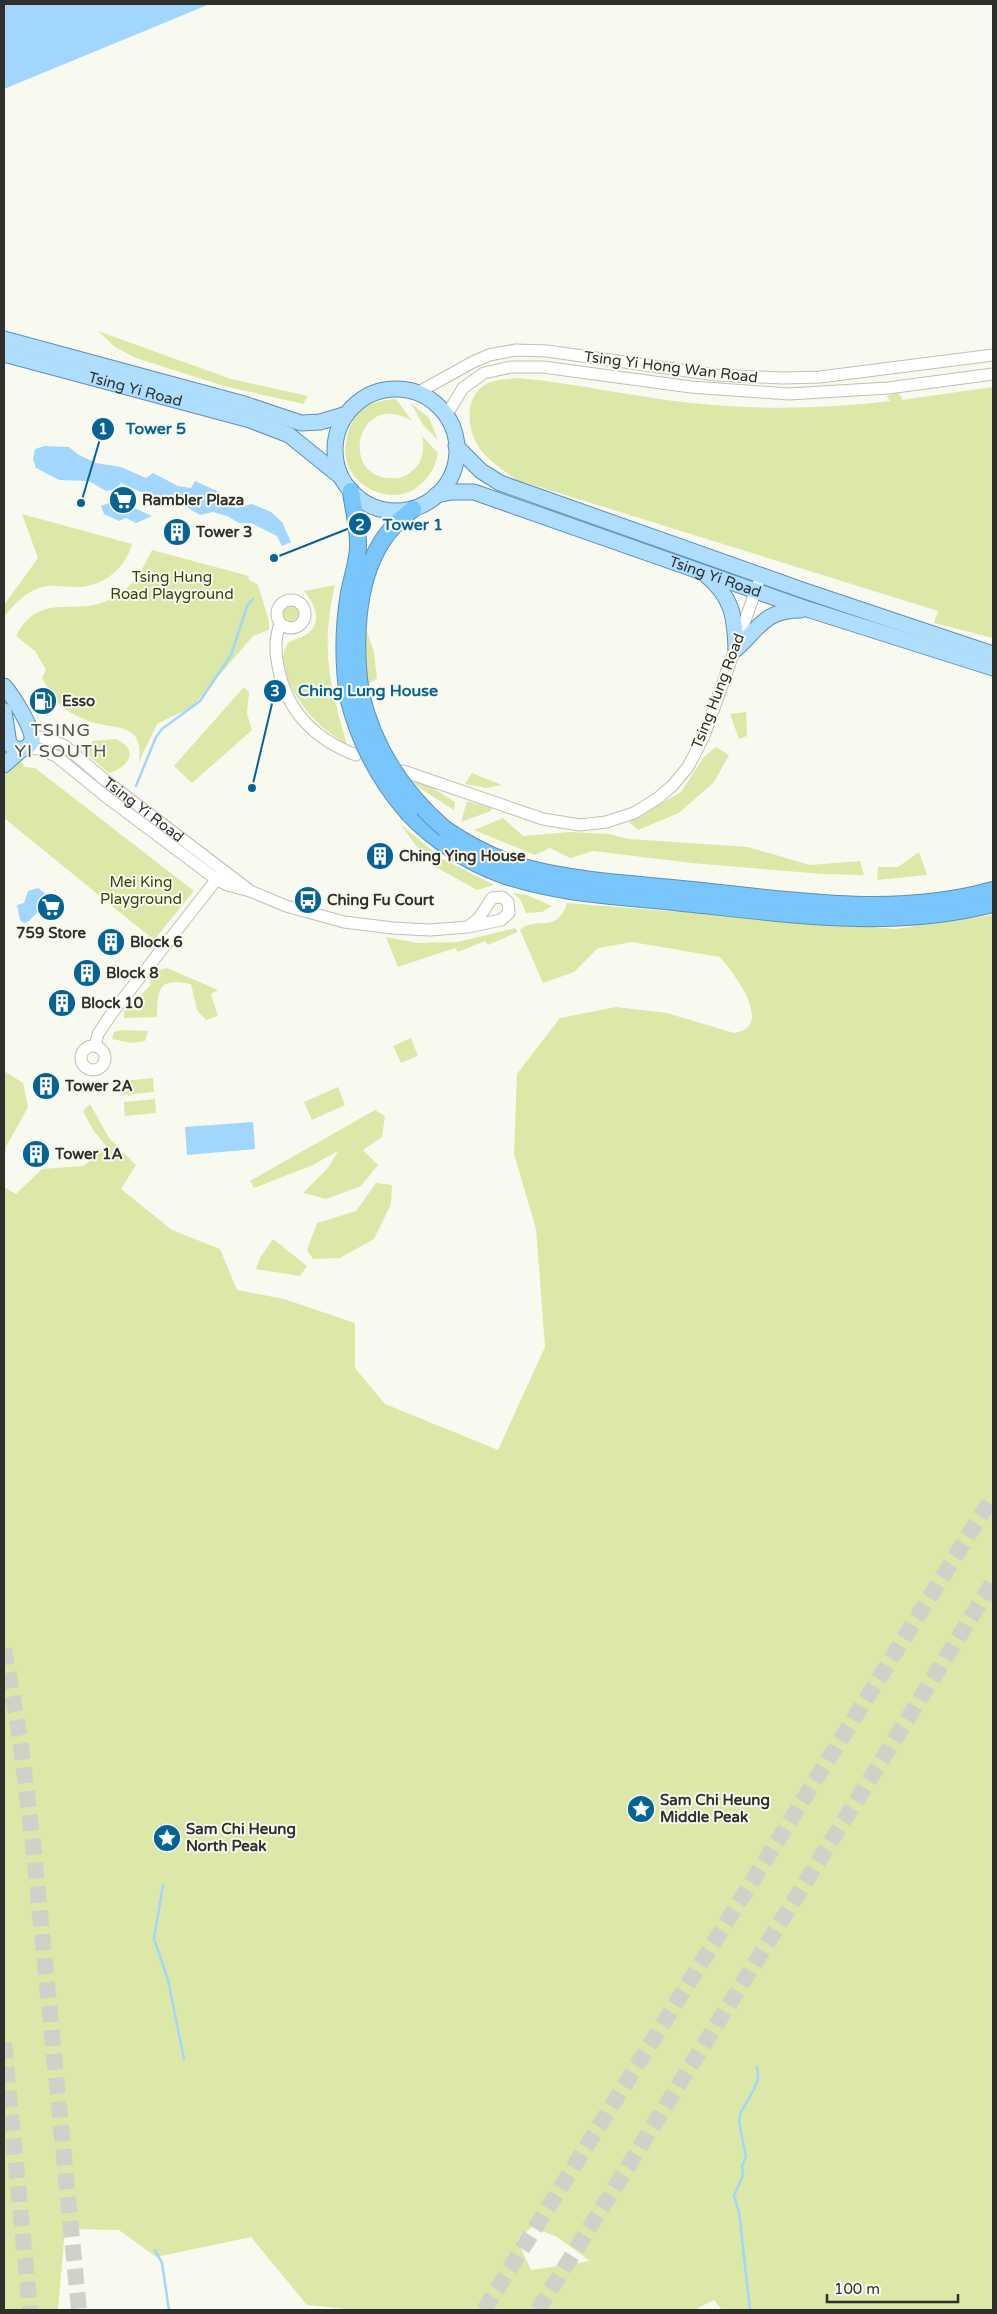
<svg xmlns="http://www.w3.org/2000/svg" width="997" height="2314" font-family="'Varela Round',sans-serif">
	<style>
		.green { fill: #dbe8a7; fill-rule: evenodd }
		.water { fill: #a2d6fc }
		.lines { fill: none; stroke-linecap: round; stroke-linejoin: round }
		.stream { stroke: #a2d6fc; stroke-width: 2.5 }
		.highway-tunnel { stroke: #d0d1c9; stroke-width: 16; stroke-dasharray: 16 8; stroke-linecap: butt }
		.minor-casing { stroke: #bec0b6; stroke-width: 13 }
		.major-casing { stroke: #5e91b3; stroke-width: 17 }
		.highway-casing { stroke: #5e91b3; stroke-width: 18 }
		.minor { stroke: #fff; stroke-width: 11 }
		.major { stroke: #aeddfd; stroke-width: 15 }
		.highway { stroke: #78c6fc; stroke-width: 16 }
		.highway-bridge-casing { stroke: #5e91b3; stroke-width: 18; stroke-linecap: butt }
		.highway-bridge { stroke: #78c6fc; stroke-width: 16 }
		.labels { text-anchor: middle; stroke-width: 4; stroke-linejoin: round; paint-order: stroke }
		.street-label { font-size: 15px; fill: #2f2f2b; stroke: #f8faf0 }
		.poi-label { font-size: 15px; font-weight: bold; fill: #2f2f2b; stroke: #f8faf0; text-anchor: start }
		.park-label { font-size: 15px; fill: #384009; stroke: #f8faf0 }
		.quarter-label { font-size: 18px; letter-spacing: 1px; fill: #51534a; stroke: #f8faf0 }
		.leader { fill: none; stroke: #066494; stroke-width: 2 }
		.callout-dot { fill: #066494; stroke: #f8faf0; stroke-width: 2 }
		.mark-label { font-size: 15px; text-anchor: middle; font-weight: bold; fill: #fff }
		.callout-label { font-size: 16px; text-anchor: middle; font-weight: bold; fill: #066494; stroke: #f8faf0; stroke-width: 4; stroke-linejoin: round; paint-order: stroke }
	</style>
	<rect width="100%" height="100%" fill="#f8faf0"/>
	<g class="green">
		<path d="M98 331 231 379 308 396 303 404 224 386 136 358 115 347Z"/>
		<path d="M518 378C576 383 633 397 692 403 758 410 824 409 890 401L887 396 898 393 902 398 901 400 993 387V638L934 623 938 611 517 480C505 472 494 464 484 454 466 434 461 393 491 382 499 379 510 379 518 378Z"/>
		<path d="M396 399 412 421C359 389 339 472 387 478 396 479 405 478 412 471 423 463 425 449 422 436L438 453C435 470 427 481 413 490 390 503 357 489 348 465 341 446 349 417 367 406 376 401 386 400 396 399Z"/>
		<path d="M411 403 429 418 438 440 423 425Z"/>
		<path d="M22 514 132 544C125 569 104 586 78 587 68 587 57 585 47 586 28 589 15 603 4 617V605L38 558Z"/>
		<path d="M152 550 249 576 248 579 258 585 269 621V630L253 636 192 707 157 724 139 762C142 731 130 729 104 725 92 723 81 718 71 713 57 705 49 691 42 678L46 670 35 651 16 636C40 591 71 616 107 601 131 591 142 571 152 550Z"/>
		<path d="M335 585C320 649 330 685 347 745 336 737 323 729 314 719 298 703 273 664 288 643 292 640 297 639 302 637 325 625 316 606 304 591Z"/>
		<circle cx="291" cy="614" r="10"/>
		<path d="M365 626 374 652 377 679 364 686Z"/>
		<path d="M244 687 249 692 247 714 252 730 192 783 174 766Z"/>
		<path d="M746 712 747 736 739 739 730 714Z"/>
		<path d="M116 739C140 750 129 767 109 773L83 751 93 741Z"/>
		<path d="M716 747 729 755 714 782 679 813 638 830 629 822 681 792 704 757Z"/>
		<path d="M19 759 25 767 35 768 194 891 154 940 4 818V771Z"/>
		<path d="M472 773 502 785 486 788 465 784Z"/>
		<path d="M411 779 426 784 455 802 454 810 418 787Z"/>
		<path d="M467 801 492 808 491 811 461 822Z"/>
		<path d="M503 818 523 836 570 832 609 834 629 839 748 847 810 865 860 861 864 875 823 874 692 863 593 851 570 858 550 848 535 855 474 830Z"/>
		<path d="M400 824 441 858 494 885 477 890 430 864Z"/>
		<path d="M919 852 927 875 877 880 878 867H898Z"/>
		<path d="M513 893 527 895 552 906 542 912 526 913 520 899Z"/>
		<path d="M567 903 896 929 993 915V2310H722L714 2300 694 2310H356L307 2305 251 2237 156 2257 119 2230 65 2229 58 2310H4V1187L16 1194 42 1169 83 1166 107 1147 93 1130 83 1111 90 1104 109 1138 136 1165 121 1189 172 1230 220 1249 237 1290 284 1299 355 1323V1368L385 1404 498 1450 545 1347 536 1229 514 1154 517 1074 560 1018 616 1007 667 1013 734 1033C776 1027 733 972 720 957L632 942 598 948 574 972 543 983 520 930C537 915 557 935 567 903ZM532 2227 557 2237 590 2261 531 2270 517 2240Z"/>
		<path d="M515 928 518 932 488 945 485 941 458 952 455 948 398 967 386 937 417 943 458 942Z"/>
		<path d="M167 968 218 990 211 994 218 1016 206 1020 197 1010 191 984C158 978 158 988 157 1017L124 1018V1011L150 986 152 972Z"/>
		<path d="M122 1030 148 1031 145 1041 131 1043 112 1039 114 1032Z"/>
		<path d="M411 1038 418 1056 401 1063 393 1046Z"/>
		<path d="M4 1071 23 1083 28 1107 6 1147 4 1162Z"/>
		<path d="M153 1078 154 1092 123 1095 122 1081Z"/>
		<path d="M338 1087 345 1105 312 1120 304 1102Z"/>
		<path d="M155 1099 156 1113 125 1116 124 1102Z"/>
		<path d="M375 1110 385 1116 382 1137 363 1150 378 1165 361 1186 326 1199 303 1193 328 1168 338 1151 313 1165 254 1188 250 1181Z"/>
		<path d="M376 1183 392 1185 391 1204 374 1239 340 1258 313 1259 307 1250 317 1223 356 1211Z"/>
		<path d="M273 1239 307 1266 300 1276 256 1269 261 1256Z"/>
	</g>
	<g class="water">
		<path d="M4 4H210L4 89Z"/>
		<path d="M44 446 69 447 79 455 96 463 121 467 146 478 153 473 178 486 191 488 195 481 219 492 223 501 236 508 252 504 271 512 282 522 291 542 282 546 277 536 251 523H239L227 516 213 512 200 515 178 502 156 499 121 483 116 489 106 491 89 481 59 480 36 468 33 459 35 449Z"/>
		<path d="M109 503 114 512 132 507 152 516 136 523 126 518 119 521 104 514 101 506Z"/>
		<path d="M38 888 46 894 47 902 29 921 24 923 20 920 17 905 24 903 28 891Z"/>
		<path d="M253 1122 255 1149 187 1155 185 1127Z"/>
	</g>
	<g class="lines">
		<g class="stream">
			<path d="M136 786 156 737 162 729 200 701 231 655 247 606 253 599"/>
			<path d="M163 1885 154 1939 168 1980 184 2059"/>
			<path d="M155 2250 162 2263 169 2310"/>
			<path d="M750 2310 739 2212 734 2196 743 2175 742 2166 746 2157 739 2122 740 2114 754 2089 758 2078 757 2067"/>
		</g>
		<g class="highway-tunnel">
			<path d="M4 1649 20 1738 34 1852 79 2310"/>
			<path d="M4 2043 30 2310"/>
			<path d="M484 2310 993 1496"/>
			<path d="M538 2310 993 1582"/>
		</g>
		<defs>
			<g id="minor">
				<path d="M417 393 473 362 489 355 516 350 547 351 716 375 783 378 820 377 993 355"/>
				<path d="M446 416 463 388 484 373 511 367H543L691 387 789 394 888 388 993 374"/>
				<circle cx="291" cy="614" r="14"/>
				<path d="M280 624C275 637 275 652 278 666 286 710 314 739 356 755"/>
				<path id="s1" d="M33 736 46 738 65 746 106 781 249 890"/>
				<path d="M27 748 39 749 56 756 104 795 216 879 227 885 250 891 286 906 344 922 393 928 430 930 468 927 501 920 509 913 508 902 502 897 492 898 479 918 468 927"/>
				<path d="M403 771 543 819 580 825 606 822 634 813 658 798 672 786 688 767 704 736 758 584"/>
				<path d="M95 1046 98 1034 112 1013 220 875"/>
				<circle cx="93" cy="1058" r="12"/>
			</g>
			<g id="major">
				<path d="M4 339 244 404 301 423 320 422 347 414"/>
				<path id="s2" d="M4 354 250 420 289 435 341 477"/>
				<circle cx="396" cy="450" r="61"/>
				<path d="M456 446 481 471 500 483 805 591 993 654"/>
				<path id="s3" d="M436 495 452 492H474L810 610 993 668"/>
				<path d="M706 575C732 597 735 616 736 649"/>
				<path d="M736 649C760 627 765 610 801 610"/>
				<path d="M4 686C12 695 34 729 32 741L27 748 17 750 9 744 4 711"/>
				<path d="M4 765 21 750"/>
			</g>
			<g id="highway">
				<path d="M361 694C354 646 355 585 381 543 389 529 401 519 413 509"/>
				<path d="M348 697C343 662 343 628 349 593 352 578 357 563 358 548 359 528 353 510 351 491"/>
				<path d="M409 814C435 841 467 862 503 875 558 894 617 896 674 902 782 913 886 931 993 904"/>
				<path d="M445 829C470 846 497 860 527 868 580 882 637 884 692 890 792 900 894 918 993 890"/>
			</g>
		</defs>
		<use href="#minor" class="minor-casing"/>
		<use href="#major" class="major-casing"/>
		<use href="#highway" class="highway-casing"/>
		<use href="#minor" class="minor"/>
		<use href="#major" class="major"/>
		<use href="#highway" class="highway"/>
		<defs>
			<g id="highway-bridge">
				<path d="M361 694C374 749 402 792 445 829"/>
				<path d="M348 697C359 742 378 779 409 814"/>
			</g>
		</defs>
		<use href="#highway-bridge" class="highway-bridge-casing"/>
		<use href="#highway-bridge" class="highway-bridge"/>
	</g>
	<defs>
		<symbol id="supermarket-disc" viewBox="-11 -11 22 22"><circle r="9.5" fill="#066494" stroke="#f8faf0"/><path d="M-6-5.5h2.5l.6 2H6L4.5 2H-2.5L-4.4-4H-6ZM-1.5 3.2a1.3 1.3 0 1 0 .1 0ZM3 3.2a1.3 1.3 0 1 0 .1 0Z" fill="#fff"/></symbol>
		<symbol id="building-disc" viewBox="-11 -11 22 22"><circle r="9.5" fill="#066494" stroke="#f8faf0"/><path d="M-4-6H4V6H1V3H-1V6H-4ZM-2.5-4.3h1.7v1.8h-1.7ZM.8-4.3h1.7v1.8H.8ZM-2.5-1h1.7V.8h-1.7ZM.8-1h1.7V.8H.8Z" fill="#fff"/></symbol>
		<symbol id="fuel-disc" viewBox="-11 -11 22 22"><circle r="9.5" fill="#066494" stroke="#f8faf0"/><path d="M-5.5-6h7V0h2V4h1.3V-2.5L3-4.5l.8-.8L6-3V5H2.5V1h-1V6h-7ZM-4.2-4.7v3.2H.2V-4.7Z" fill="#fff"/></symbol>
		<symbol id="bus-disc" viewBox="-11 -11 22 22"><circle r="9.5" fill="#066494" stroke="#f8faf0"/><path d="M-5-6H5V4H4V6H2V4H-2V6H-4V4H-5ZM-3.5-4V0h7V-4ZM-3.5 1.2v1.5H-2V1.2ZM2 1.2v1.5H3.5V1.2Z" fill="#fff"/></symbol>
		<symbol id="sight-disc" viewBox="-11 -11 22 22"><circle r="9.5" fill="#066494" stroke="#f8faf0"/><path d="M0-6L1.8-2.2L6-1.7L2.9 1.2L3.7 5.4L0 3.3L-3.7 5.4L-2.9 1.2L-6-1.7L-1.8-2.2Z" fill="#fff"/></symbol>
	</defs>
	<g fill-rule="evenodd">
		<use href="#supermarket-disc" x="107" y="484" width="32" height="32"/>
		<use href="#building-disc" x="161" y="516" width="32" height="32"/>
		<use href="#fuel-disc" x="27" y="685" width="32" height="32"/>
		<use href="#building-disc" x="364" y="840" width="32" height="32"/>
		<use href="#bus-disc" x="292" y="884" width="32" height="32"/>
		<use href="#supermarket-disc" x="35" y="891" width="32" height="32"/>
		<use href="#building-disc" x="95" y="926" width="32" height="32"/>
		<use href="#building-disc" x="71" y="957" width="32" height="32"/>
		<use href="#building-disc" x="46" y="987" width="32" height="32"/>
		<use href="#building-disc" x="30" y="1070" width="32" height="32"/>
		<use href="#building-disc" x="20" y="1138" width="32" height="32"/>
		<use href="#sight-disc" x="625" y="1793" width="32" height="32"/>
		<use href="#sight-disc" x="151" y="1822" width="32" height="32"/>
	</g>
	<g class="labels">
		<g class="street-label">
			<text transform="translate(671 367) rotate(7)" y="5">Tsing Yi Hong Wan Road</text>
			<text dy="5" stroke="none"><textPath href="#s2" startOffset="136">Tsing Yi Road</textPath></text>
			<text dy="5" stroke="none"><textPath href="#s3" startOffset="294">Tsing Yi Road</textPath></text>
			<text transform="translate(718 691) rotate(-69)" y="5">Tsing Hung Road</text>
			<text dy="5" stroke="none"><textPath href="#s1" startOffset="135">Tsing Yi Road</textPath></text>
		</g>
		<g class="poi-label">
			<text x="142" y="505">Rambler Plaza</text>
			<text x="196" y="537">Tower 3</text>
			<text x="62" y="706">Esso</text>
			<text x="399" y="861">Ching Ying House</text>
			<text x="327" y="905">Ching Fu Court</text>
			<text x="51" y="938" text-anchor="middle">759 Store</text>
			<text x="130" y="947">Block 6</text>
			<text x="106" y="978">Block 8</text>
			<text x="81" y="1008">Block 10</text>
			<text x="65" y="1091">Tower 2A</text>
			<text x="55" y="1159">Tower 1A</text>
			<text x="660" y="1805">Sam Chi Heung<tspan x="660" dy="17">Middle Peak</tspan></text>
			<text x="186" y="1834">Sam Chi Heung<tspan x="186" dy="17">North Peak</tspan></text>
		</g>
		<g class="park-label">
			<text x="172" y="582">Tsing Hung<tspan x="172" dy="17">Road Playground</tspan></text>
			<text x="141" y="887">Mei King<tspan x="141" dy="17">Playground</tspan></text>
		</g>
		<g class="quarter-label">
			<text x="61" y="736">TSING<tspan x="61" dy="21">YI SOUTH</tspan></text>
		</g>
	</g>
	<path class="leader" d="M81 503L103 429M274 558L360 524M252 788L275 691"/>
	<g class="callout-dot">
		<circle cx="81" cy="503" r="5"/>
		<circle cx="274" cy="558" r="5"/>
		<circle cx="252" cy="788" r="5"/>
		<circle cx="103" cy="429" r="12"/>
		<circle cx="360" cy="524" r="12"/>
		<circle cx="275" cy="691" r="12"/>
	</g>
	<g class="mark-label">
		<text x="103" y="434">1</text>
		<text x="360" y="530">2</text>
		<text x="275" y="696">3</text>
	</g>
	<g class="callout-label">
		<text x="156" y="434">Tower 5</text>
		<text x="413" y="530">Tower 1</text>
		<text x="368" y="696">Ching Lung House</text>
	</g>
	<rect width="997" height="2314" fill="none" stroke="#2f2f2b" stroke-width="10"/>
	<path d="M827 2294v8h131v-8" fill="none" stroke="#2f2f2b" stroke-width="2.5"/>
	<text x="834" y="2294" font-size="15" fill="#2f2f2b" stroke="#f8faf0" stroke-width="4" paint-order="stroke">100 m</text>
</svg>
